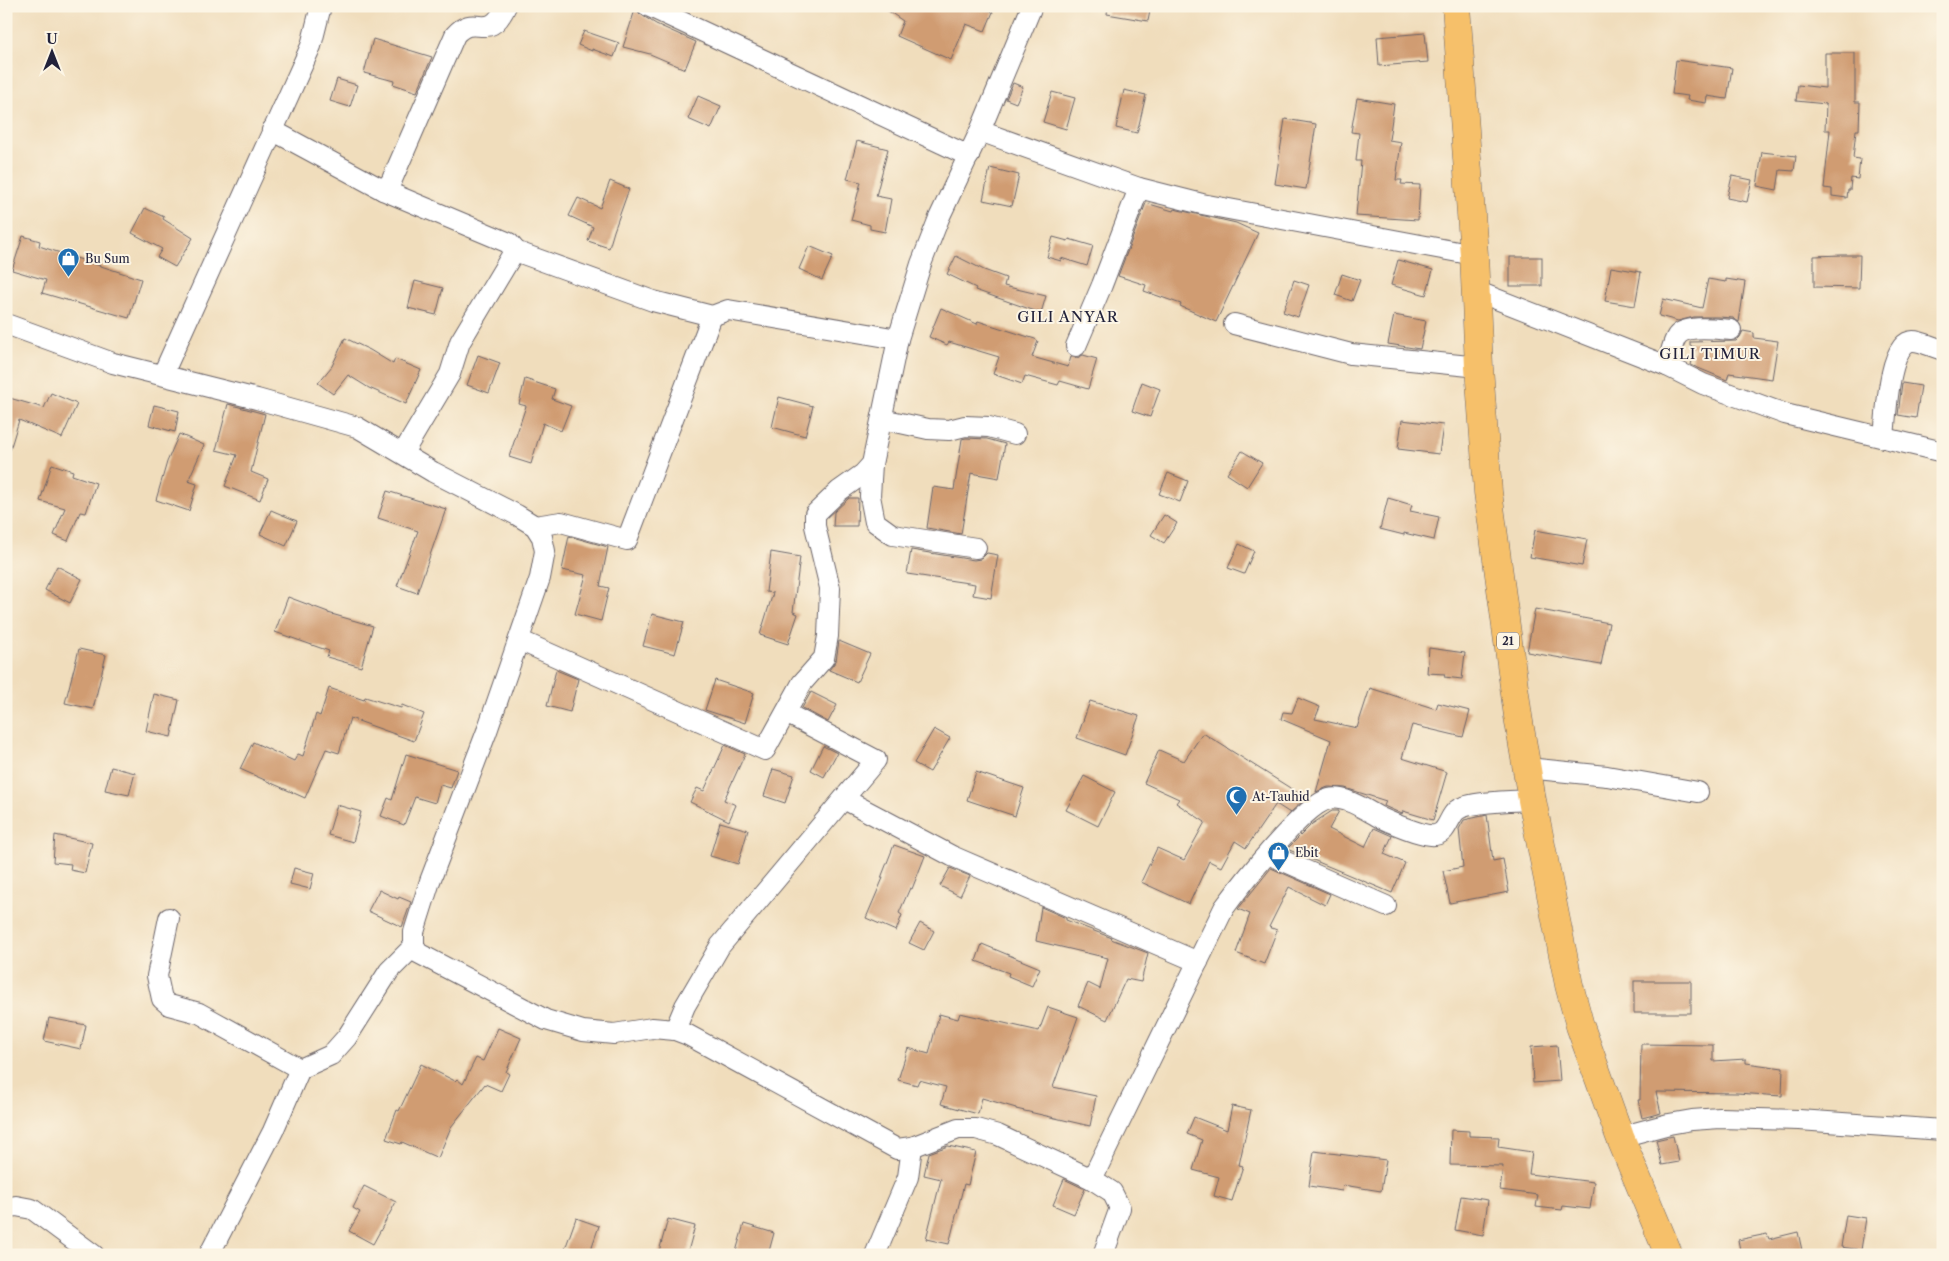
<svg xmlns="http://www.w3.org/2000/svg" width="1949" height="1261" font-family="'Libre Caslon Text',serif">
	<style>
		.building { fill: #d09c72 }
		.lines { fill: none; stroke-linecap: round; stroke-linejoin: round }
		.minor-casing { stroke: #6a6368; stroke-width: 22 }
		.highway-casing { stroke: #6a6368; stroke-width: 29 }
		.minor { stroke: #fff; stroke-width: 20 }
		.highway { stroke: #f6c06b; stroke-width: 28 }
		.labels { text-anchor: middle; stroke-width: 4; stroke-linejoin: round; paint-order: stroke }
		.shield { fill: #fcf5e5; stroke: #63616e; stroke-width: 1 }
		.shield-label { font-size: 11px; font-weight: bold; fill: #22223b }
		.poi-label { font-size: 12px; fill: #22223b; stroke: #fcf5e5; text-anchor: start }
		.quarter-label { font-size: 15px; letter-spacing: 1px; fill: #22223b; stroke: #fcf5e5 }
	</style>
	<rect width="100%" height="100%" fill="#fcf5e5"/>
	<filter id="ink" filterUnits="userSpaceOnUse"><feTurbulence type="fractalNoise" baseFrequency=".02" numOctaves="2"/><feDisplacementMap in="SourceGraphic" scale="10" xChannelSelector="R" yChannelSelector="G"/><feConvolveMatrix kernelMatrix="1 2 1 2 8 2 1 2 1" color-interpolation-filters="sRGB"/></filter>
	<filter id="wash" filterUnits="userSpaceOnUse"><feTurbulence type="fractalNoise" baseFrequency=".0096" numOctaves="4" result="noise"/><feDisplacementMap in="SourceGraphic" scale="20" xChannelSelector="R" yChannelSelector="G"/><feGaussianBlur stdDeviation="1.12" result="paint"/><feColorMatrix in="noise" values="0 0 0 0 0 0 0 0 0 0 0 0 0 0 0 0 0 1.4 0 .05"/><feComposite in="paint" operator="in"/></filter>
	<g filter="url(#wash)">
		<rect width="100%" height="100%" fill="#f0ddbc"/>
		<g id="blocks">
			<g class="building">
				<path d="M881 6H977L993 12 985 31 966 24 951 60 897 36 903 21Z"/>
				<path d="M1108 6H1151L1148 21 1107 14Z"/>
				<path d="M635 10 643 16 656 24 696 42 685 69 650 54 623 47Z"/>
				<path d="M584 31 619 43 614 57 592 49V51L578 45Z"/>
				<path d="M1425 33 1428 62 1379 66 1377 37Z"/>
				<path d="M373 39 432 57 417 92 393 84 394 81 364 73Z"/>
				<path d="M1825 53H1855V102H1860L1859 130H1856L1853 158 1860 159 1858 179 1851 178 1850 190H1848L1847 198 1832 196V189L1824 188 1830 130H1825L1826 104 1796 101 1798 85 1825 88Z"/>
				<path d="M1676 60 1732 68 1727 99 1707 96 1706 103 1687 100 1688 96 1672 94Z"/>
				<path d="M337 79 357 85 350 107 330 101Z"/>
				<path d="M1013 83 1023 87 1016 103 1006 99Z"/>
				<path d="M1124 90 1146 95 1137 133 1116 128Z"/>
				<path d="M1052 92 1075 98 1066 129 1043 122Z"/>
				<path d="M698 96 721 106 711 129 688 119Z"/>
				<path d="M1357 98 1394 104 1389 140 1401 142 1396 180H1402L1401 184 1420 185 1418 220 1356 216 1361 161H1356L1359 133 1351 132Z"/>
				<path d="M1285 119 1316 124 1306 189 1275 184Z"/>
				<path d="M857 141 888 149 876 196 891 199 885 232 870 229V225L851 220 861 182 847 179Z"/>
				<path d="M1762 152 1796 156 1794 171 1780 170 1777 190 1757 186Z"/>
				<path d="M990 168 1019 175 1012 206 983 200Z"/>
				<path d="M1732 176 1752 180 1747 202 1727 198Z"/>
				<path d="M610 181 629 189 614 231 609 248 588 241 593 227 569 216 578 198 600 208Z"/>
				<path d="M1146 203 1173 211 1174 209 1236 223 1258 233 1216 322 1180 306 1181 304 1144 291 1146 285 1118 276Z"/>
				<path d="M145 208 164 217 163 219 193 238 175 267 157 257 162 249 132 233Z"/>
				<path d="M23 236 40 241 39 246 141 279 129 318 42 293 46 280 12 270Z"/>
				<path d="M1053 237 1068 241 1069 239 1093 246 1087 266 1061 258V261L1047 257Z"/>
				<path d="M809 246 833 256 822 280 799 269Z"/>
				<path d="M1842 255H1860L1859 288 1814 287V256Z"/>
				<path d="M956 256 984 270 1006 278 1004 286 1046 296 1041 313 975 290 976 288 947 274Z"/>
				<rect x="1510" y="257" width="32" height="29"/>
				<path d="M1398 260 1433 270 1426 295 1391 285Z"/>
				<path d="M1611 267 1641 272 1635 306 1605 301Z"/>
				<path d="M1342 274 1360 280 1352 301 1335 295Z"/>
				<path d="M1708 279 1726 282V279L1745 282 1739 322 1733 318 1719 317H1694L1678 321 1659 316 1663 299 1702 308Z"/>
				<path d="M1294 280 1309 285 1298 317 1283 312Z"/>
				<path d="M415 281 443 288 436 315 408 308Z"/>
				<path d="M941 308 977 324 978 321 1035 339 1038 341 1032 357 1068 367 1071 357 1077 358 1083 355 1097 359 1088 389 1060 381 1058 385 1025 376 1022 384 993 374 999 357 949 342 947 345 929 337Z"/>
				<path d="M1394 315 1426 321 1420 349 1388 344Z"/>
				<path d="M1743 331 1754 333V338L1778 341 1772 379 1729 373 1727 380 1691 365 1695 347 1690 346V342L1736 341 1740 337Z"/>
				<path d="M345 338 370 350 393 364 395 359 421 370 406 404 369 388 348 375 333 394 318 383 332 366Z"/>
				<path d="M478 355 500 363 489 393 467 385Z"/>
				<path d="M525 379 555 389 552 399 571 406 561 431 543 423 531 464 509 457 526 406 519 404Z"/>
				<path d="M1142 382 1160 389 1150 417 1132 411Z"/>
				<path d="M1902 383 1921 386 1916 418 1898 415Z"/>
				<path d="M51 393 77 404 62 438 19 420 10 450H6V397L44 408Z"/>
				<path d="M779 397 813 406 805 436 772 427Z"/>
				<path d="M228 404 265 414 251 472 268 479 260 500 225 486 237 455 216 450Z"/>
				<path d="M154 405 179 411 175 432 149 425Z"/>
				<path d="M1402 420 1443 425 1439 454 1398 449Z"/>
				<path d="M179 434 204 445 188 481 197 484 189 511 156 500 167 462Z"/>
				<path d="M966 438 987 439 1005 444 999 478 971 473 961 534 927 528 933 487 954 490 962 439Z"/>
				<path d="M1242 451 1262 463 1247 487 1227 474Z"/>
				<path d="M52 464 73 471 72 475 96 483 86 513 80 512 68 541 54 535 65 508 40 501Z"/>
				<path d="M1168 473 1188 481 1180 502 1159 494Z"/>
				<path d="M387 491 446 509 417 593 397 586 418 531 378 518Z"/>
				<path d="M849 498H858L857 526H833L834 512Z"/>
				<path d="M1388 498 1412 505 1410 511 1439 517 1434 540 1404 533V535L1380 529Z"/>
				<path d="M271 510 297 521 286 546 260 534Z"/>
				<path d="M1164 515 1177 523 1164 543 1151 535Z"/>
				<path d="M1535 530 1587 539 1582 566 1530 557Z"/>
				<path d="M569 536 608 547 600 586 609 588 601 621 575 614 586 575 562 570Z"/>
				<path d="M1239 544 1254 551 1244 574 1228 568Z"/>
				<path d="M911 550 974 560 981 559 987 553 998 555 991 598 973 595 975 584 907 574Z"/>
				<path d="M771 552 800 557 793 612 798 614 788 644 760 635 773 593 766 592Z"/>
				<path d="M57 566 82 579 70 603 45 590Z"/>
				<path d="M288 597 328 612V613L373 626 361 667 327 657 329 651 275 632Z"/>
				<path d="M1535 609 1609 623 1601 665 1527 652Z"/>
				<path d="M652 614 684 622 675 654 643 646Z"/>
				<path d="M839 641 870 654 857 682 829 670 836 661Z"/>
				<path d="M1429 648 1465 653 1462 679 1444 677 1445 674 1427 673Z"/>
				<path d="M79 649 106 655 93 709 65 703Z"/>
				<path d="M556 670 578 679 570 712 547 706Z"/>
				<path d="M715 680 754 693 745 723 705 710Z"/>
				<path d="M329 688 364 700 365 697 401 708 402 705 424 714 414 741 350 718 339 753 326 749 305 798 240 769 253 742 294 761 298 754 303 756 316 714 320 716Z"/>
				<path d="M1370 688 1436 709 1438 703 1470 711 1463 737 1412 725 1402 758 1447 772 1433 820 1403 811 1402 814 1384 806 1386 801 1345 788 1328 787 1316 792 1331 740 1281 719 1283 712 1292 713 1298 698 1320 707 1315 719 1357 728Z"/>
				<path d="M811 692 837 705 828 722 802 708Z"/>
				<path d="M154 694 179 700 171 737 146 731Z"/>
				<path d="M1090 701 1139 716 1125 755 1077 738Z"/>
				<path d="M934 729 950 738 930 772 914 763Z"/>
				<path d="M1203 733 1306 798 1290 813 1276 804 1246 848 1235 841 1221 867 1209 861 1189 904 1141 882 1157 848 1184 860 1205 822 1176 803 1179 799 1144 783 1159 750 1184 761Z"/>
				<path d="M725 745 745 754 724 800 736 805 729 821 690 802 697 788 704 791Z"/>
				<path d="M823 746 837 753 824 777 811 770Z"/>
				<path d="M406 754 457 770 451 788 440 785 435 803 415 797 404 825 381 816 388 798 392 800Z"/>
				<path d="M111 767 135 773 129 795 105 790Z"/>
				<path d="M773 769 794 775 785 803 764 796Z"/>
				<path d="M976 772 1024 788 1015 816 967 800Z"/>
				<path d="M1084 776 1115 792 1098 826 1066 810Z"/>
				<path d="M337 805 361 812 353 842 328 835Z"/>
				<path d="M1332 811H1339L1329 829 1365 847 1374 828 1392 836 1384 854 1405 863 1392 893 1287 849 1312 824Z"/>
				<path d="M1487 815 1493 861 1503 859 1509 892 1450 903 1443 871 1463 867 1459 829 1464 820Z"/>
				<path d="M720 822 748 830 738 864 710 856Z"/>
				<path d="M55 835 92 843 85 873 70 870 71 864 53 862Z"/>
				<path d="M894 845 925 856 912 889 910 888 899 913 902 915 896 931 866 918 883 878H881Z"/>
				<path d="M294 868 314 873 310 889 290 884Z"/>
				<path d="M950 868 970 876 960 896 940 886Z"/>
				<path d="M1271 868 1330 894 1325 905 1289 887 1269 927 1277 930 1264 964 1236 953 1250 914 1238 909Z"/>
				<path d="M379 890 398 899 399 897 411 902 402 927 368 911Z"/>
				<path d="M1041 907 1066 918V920L1112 938 1111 939 1148 953 1141 982 1126 979 1107 1020 1078 1006 1088 983 1100 989 1108 958 1036 941Z"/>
				<path d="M920 923 934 931 924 950 909 943Z"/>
				<path d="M982 944 1040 968 1032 986 1008 976 1009 973 976 961Z"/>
				<rect x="1634" y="981" width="57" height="32"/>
				<path d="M1048 1007 1078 1017 1053 1087 1096 1096 1090 1126 1016 1109V1108L982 1098 978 1114 941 1104 946 1087 919 1080 917 1085 898 1080 908 1048 929 1054 939 1014 958 1019 960 1013 1039 1031Z"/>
				<path d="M49 1018 86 1025 81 1049 44 1041Z"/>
				<path d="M498 1028 521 1038 506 1072 509 1074 501 1091 485 1084 451 1127 438 1158 402 1142 401 1144 386 1139 397 1110 399 1111 421 1064 455 1081 457 1079 463 1084 476 1058 483 1061Z"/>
				<path d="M1641 1044 1713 1045V1061L1746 1059V1063L1783 1068 1782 1096 1737 1093 1656 1092 1661 1113 1642 1118 1638 1100H1640Z"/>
				<path d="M1557 1045 1560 1081 1533 1083 1531 1047Z"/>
				<path d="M1232 1106 1251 1110 1239 1165 1243 1166 1232 1201 1214 1196 1219 1177 1193 1170 1202 1140 1187 1134 1194 1117 1227 1130Z"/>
				<path d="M1451 1130 1469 1131V1136L1499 1137 1498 1147 1532 1152 1529 1174 1594 1182 1590 1209 1563 1206 1562 1210 1536 1207 1538 1195 1500 1190 1503 1166 1450 1165Z"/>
				<path d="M1673 1136 1679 1162 1662 1165 1656 1140Z"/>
				<path d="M948 1146 976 1152 968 1185 964 1184 949 1244 926 1239 941 1179 924 1175 929 1153Z"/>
				<path d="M1314 1151 1386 1160 1381 1191 1343 1185 1342 1191 1309 1186Z"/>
				<path d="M1064 1179 1085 1189 1074 1214 1053 1205Z"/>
				<path d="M364 1186 396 1202 373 1244 349 1231 360 1212 353 1208Z"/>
				<path d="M1461 1196 1488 1200 1483 1235 1455 1230Z"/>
				<path d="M1846 1215 1866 1218 1861 1250 1841 1247Z"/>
				<path d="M576 1218 599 1226 589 1255H581L565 1249Z"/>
				<path d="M668 1219 695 1226 687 1255H658Z"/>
				<path d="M744 1224 774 1233 768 1255H735Z"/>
				<path d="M1798 1232 1803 1255H1741L1738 1240 1767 1234 1769 1239Z"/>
			</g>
		</g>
	</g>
	<g filter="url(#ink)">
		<use href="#blocks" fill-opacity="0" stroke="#6a6368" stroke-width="1"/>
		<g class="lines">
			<defs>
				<g id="minor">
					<path d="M648 6 969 156"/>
					<path d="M272 130 383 190"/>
					<path d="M980 131 1032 6"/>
					<path d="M515 251 653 301 712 316 728 310 898 339"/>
					<path d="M1476 291 1667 366 1703 384 1785 414 1943 452"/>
					<path d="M6 324 113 363 257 399 357 427 433 472 517 515 535 526 542 537 545 551 540 578 487 731 430 881 414 932V946L418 953 546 1020 583 1031 614 1034 652 1028 675 1030 688 1035 897 1149 912 1147 958 1129H976L998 1135 1092 1179 1112 1192 1120 1208 1103 1255"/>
					<path d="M1234 324 1351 354 1479 367"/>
					<path d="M1076 346 1102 285 1139 188"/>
					<path d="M1667 366C1670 357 1672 343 1677 336 1686 324 1718 329 1731 330"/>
					<path d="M163 374 311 46 321 6"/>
					<path d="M882 419 928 429 949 430 965 426 989 427 1015 434"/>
					<path d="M1884 438C1886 420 1888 341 1913 341 1922 341 1934 348 1943 350"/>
					<path d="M403 453 450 374 460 342 515 250 509 243 383 190 391 182 455 35C476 11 488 45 506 6"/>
					<path d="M872 464 870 496 875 522 893 535 976 548"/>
					<path d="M535 526 561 522 627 540 712 316"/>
					<path d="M519 640 765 750 802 683 824 658 828 636 830 588 815 526V514L839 491 863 474 872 464 898 339 921 264 939 218 980 131 1139 188 1202 204 1474 255"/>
					<path d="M1527 768 1607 776 1698 792"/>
					<path d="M844 799 952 856 1198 962"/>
					<path d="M1268 854 1386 906"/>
					<path d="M169 918 157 976 162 999 169 1005 199 1013 300 1069 331 1055 347 1037 389 971 414 946"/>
					<path d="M675 1030 685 1006 720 946 876 760 786 713"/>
					<path d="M1620 1137 1669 1124 1692 1120 1720 1118 1799 1120 1943 1130"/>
					<path d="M1092 1179 1224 908C1241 885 1303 805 1329 799 1345 795 1367 811 1381 818 1392 823 1425 837 1435 835 1448 833 1448 817 1457 810 1470 801 1514 801 1532 800"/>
					<path d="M6 1208 16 1206 32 1209 94 1255"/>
					<path d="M209 1255 273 1131 300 1069"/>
					<path d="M875 1255 908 1177 912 1147"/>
				</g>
				<path id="highway" d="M1456 6 1474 255 1479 367 1488 492 1518 716 1532 800 1569 985 1580 1026 1620 1137 1669 1255"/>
			</defs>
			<use href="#minor" class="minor-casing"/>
			<use href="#highway" class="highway-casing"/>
			<use href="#minor" class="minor"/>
			<use href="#highway" class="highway"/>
		</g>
	</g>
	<defs>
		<symbol id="shop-pin" viewBox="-11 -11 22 30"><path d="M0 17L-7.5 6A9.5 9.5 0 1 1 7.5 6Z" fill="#1f6fb2" stroke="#fcf5e5"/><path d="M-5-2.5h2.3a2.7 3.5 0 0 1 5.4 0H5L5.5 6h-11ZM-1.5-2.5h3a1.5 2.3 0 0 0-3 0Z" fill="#fff"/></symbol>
		<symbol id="mosque-pin" viewBox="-11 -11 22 30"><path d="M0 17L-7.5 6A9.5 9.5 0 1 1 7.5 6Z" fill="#1f6fb2" stroke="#fcf5e5"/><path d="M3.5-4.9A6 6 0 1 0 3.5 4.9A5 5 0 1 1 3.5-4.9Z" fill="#fff"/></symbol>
	</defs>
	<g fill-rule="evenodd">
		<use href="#shop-pin" x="56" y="246" width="25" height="34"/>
		<use href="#mosque-pin" x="1224" y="784" width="25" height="34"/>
		<use href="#shop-pin" x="1266" y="840" width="25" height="34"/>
	</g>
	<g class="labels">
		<rect class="shield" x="1497" y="632.5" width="22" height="17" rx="4"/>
		<g class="shield-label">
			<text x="1508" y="645">21</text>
		</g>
		<g class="poi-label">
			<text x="85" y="263">Bu Sum</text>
			<text x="1252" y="801">At-Tauhid</text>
			<text x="1295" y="857">Ebit</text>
		</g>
		<g class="quarter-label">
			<text x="1068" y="322">GILI ANYAR</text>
			<text x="1710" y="359">GILI TIMUR</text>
		</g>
	</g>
	<rect width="1949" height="1261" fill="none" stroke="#fcf5e5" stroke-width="25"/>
	<g transform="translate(52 52)" stroke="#fcf5e5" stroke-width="4" paint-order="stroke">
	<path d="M0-4L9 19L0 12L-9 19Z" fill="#22223b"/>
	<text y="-8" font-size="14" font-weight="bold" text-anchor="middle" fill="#22223b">U</text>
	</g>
</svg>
